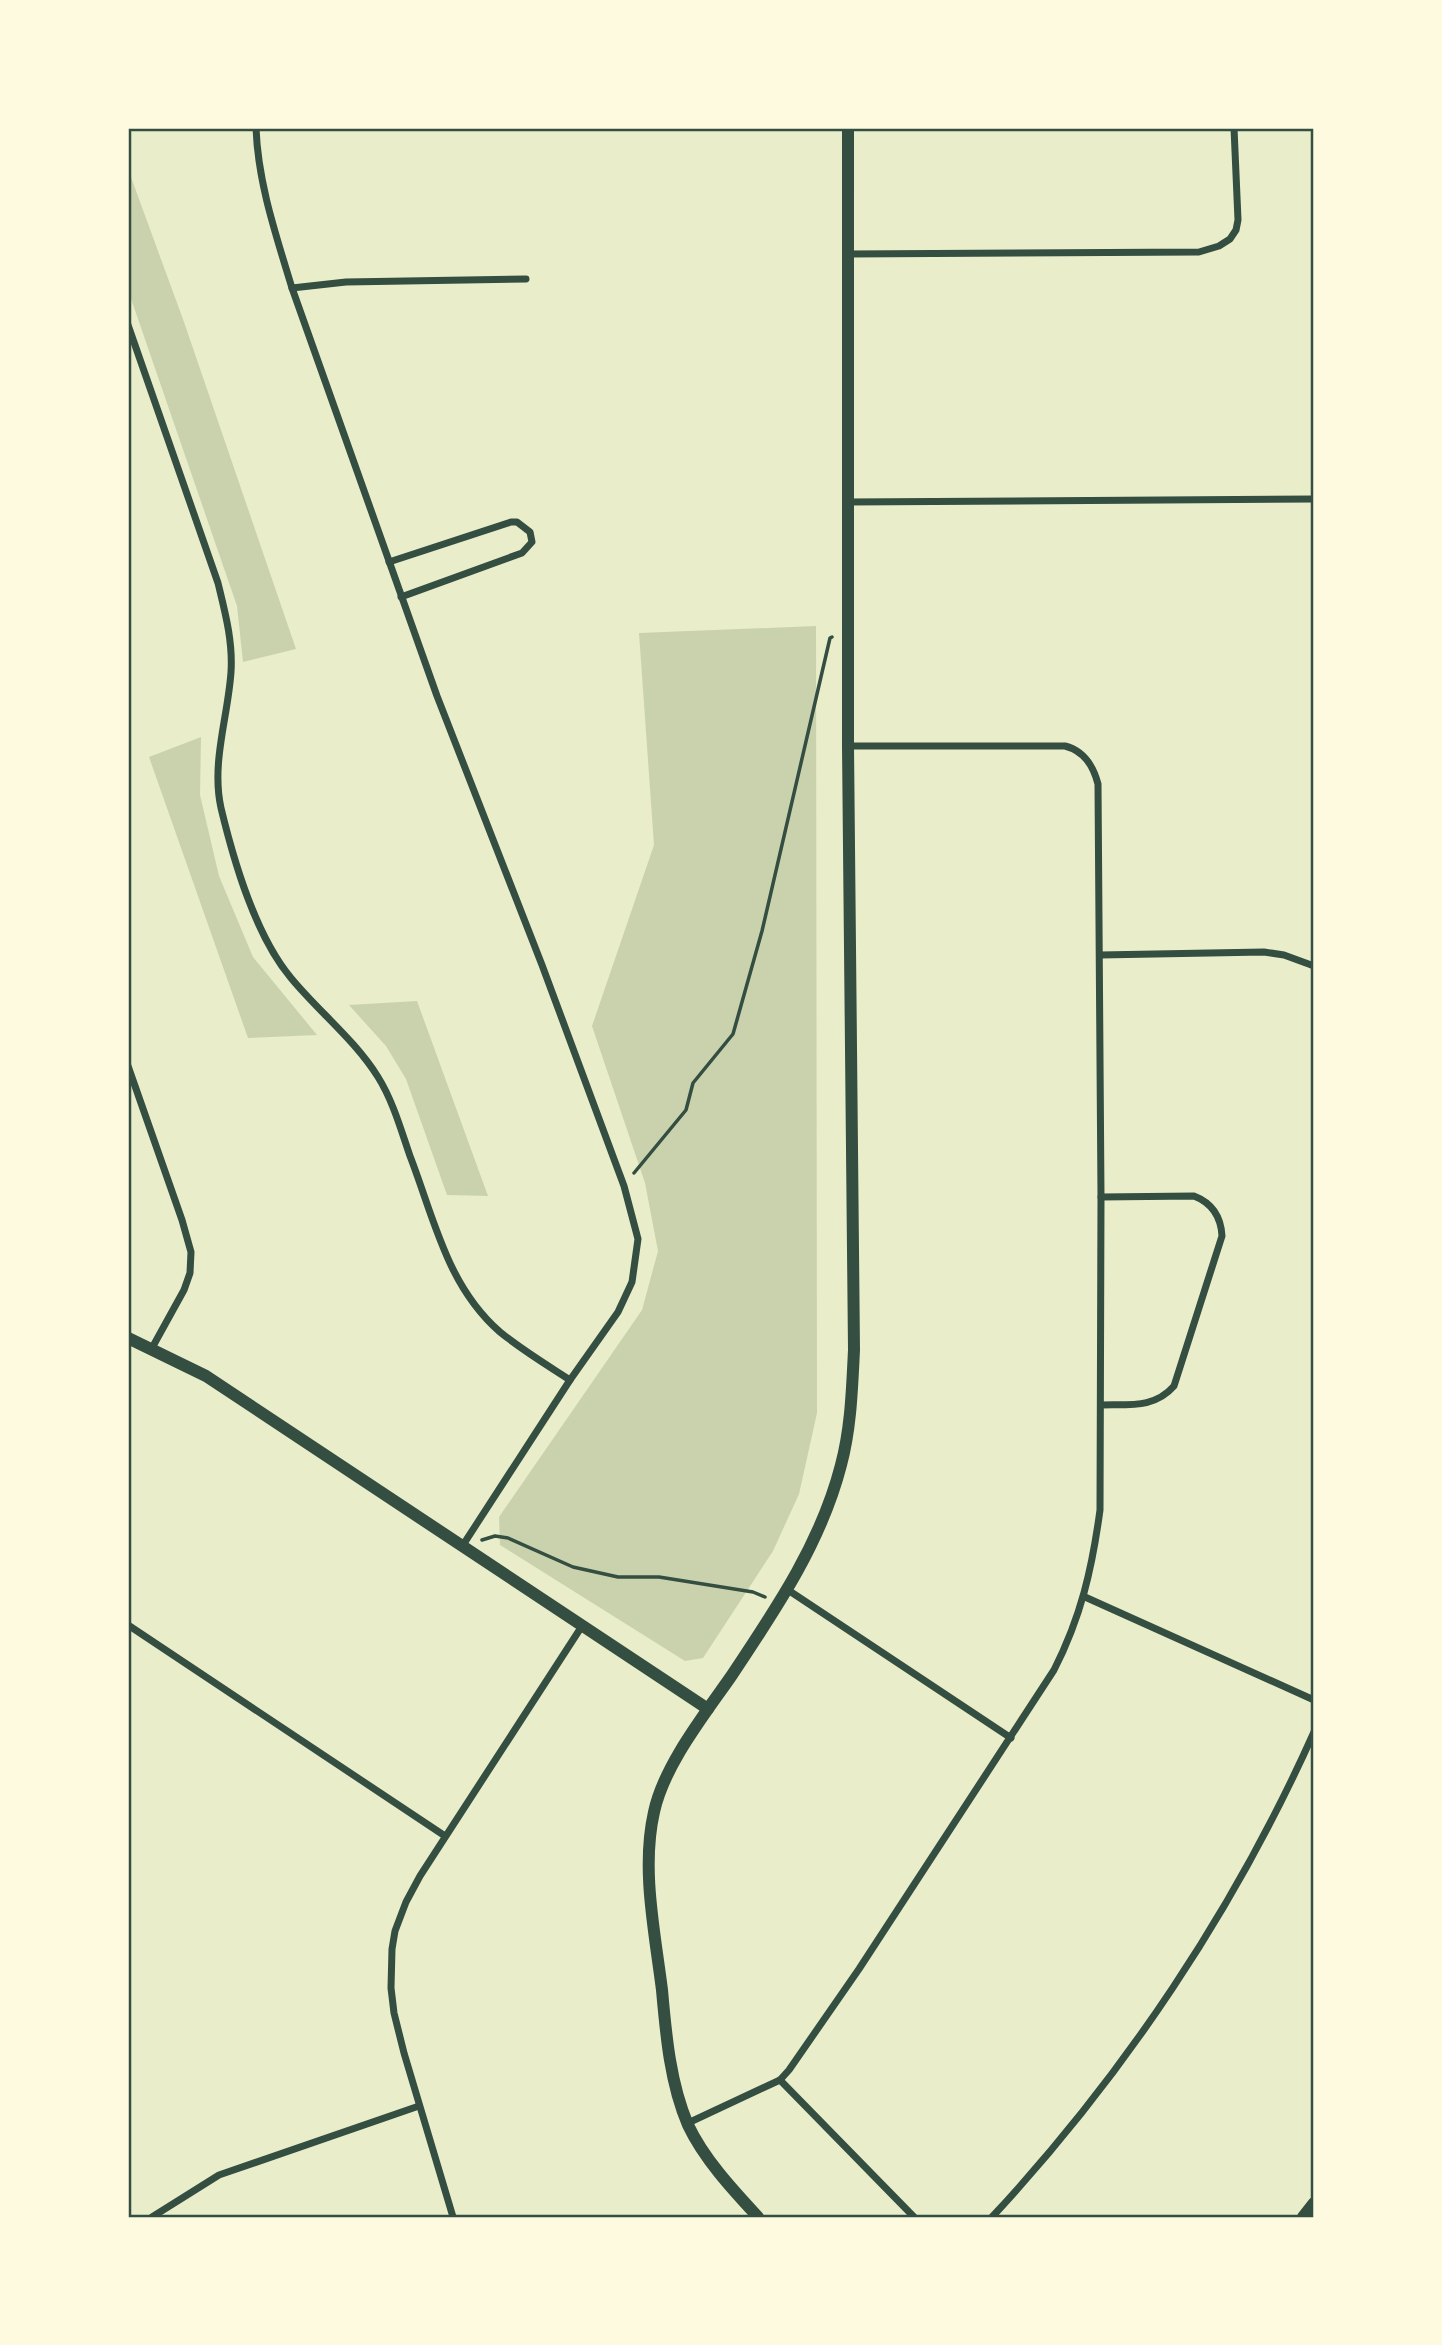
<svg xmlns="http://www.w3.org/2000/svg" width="1442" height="2345" font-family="Montserrat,sans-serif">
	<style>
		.green { fill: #cad2ad }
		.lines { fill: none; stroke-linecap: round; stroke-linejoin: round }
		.path { stroke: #344e41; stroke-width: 3.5 }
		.minor { stroke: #344e41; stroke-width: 7 }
		.tertiary { stroke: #344e41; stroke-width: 12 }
		.neatline { fill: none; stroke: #344e41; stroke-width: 2.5 }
	</style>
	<rect width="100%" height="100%" fill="#e9edc9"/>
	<g class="green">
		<path d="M128 169 184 322 296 649 243 662 237 606 128 290Z"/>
		<path d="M816 626 817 1413 799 1494 773 1551 703 1658 685 1661 500 1545 499 1517 642 1310 658 1251 645 1183 592 1026 654 845 639 633Z"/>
		<path d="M201 737 200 795 219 876 253 957 317 1035 248 1038 149 757Z"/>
		<path d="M417 1001 488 1196 447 1195 406 1079 386 1046 349 1005Z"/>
	</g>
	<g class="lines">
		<g class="path">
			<path d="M634 1173 686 1110 693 1083 733 1034 762 931 830 638 832 637"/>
			<path d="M482 1540 495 1536 508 1538 573 1567 618 1577H659L753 1592 765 1597"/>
		</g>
		<g class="minor">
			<path d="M256 128C258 183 276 235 292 288L437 696 542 965 624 1186 638 1239 632 1282 618 1312 570 1380 463 1545"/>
			<path d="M848 254 1199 252 1219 246 1230 239 1236 230 1238 220 1234 128"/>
			<path d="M292 288 346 282 526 279"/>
			<path d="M128 325 218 583C225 612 233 641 231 672 228 717 211 763 221 808 234 862 255 935 291 978 319 1012 355 1040 378 1077 393 1101 401 1130 410 1156 434 1218 447 1286 500 1332 522 1350 547 1365 570 1380"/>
			<path d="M848 502 1314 499"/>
			<path d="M389 562 511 522H517L530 532 532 542 522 553 401 597"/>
			<path d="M1100 955 1264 952 1284 955 1314 966"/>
			<path d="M128 1066 182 1220 191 1252 190 1273 184 1290 152 1348"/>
			<path d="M1101 1405C1128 1404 1154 1409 1174 1386L1222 1236C1221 1217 1212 1203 1194 1196L1101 1197"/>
			<path d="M788 1590 1011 1738"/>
			<path d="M1085 1597 1314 1700"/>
			<path d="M128 1625 445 1836"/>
			<path d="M780 2080 914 2217"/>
			<path d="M688 2123 780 2080 789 2070 859 1969 1054 1670C1081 1617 1092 1569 1100 1510L1101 1197 1098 784C1093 765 1084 751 1065 746H848"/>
			<path d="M152 2217 219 2175 419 2106"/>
			<path d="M453 2217 404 2053 394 2013 391 1988 392 1949 395 1931 406 1902 420 1876 582 1626"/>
			<path d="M992 2217C1124 2075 1235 1909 1314 1732"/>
		</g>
		<g class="tertiary">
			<path d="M128 1338 206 1376 708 1709"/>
			<path d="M758 2217C733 2190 704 2159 688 2125 670 2083 666 2035 662 1990 655 1933 641 1869 654 1812 664 1765 705 1714 732 1675 776 1609 821 1543 841 1465 851 1428 852 1389 854 1350L848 746V128"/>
			<path d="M1303 2217 1314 2203"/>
		</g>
	</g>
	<rect width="1442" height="2345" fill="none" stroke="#fefae0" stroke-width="259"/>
	<rect x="130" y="130" width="1182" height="2086" class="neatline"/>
</svg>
